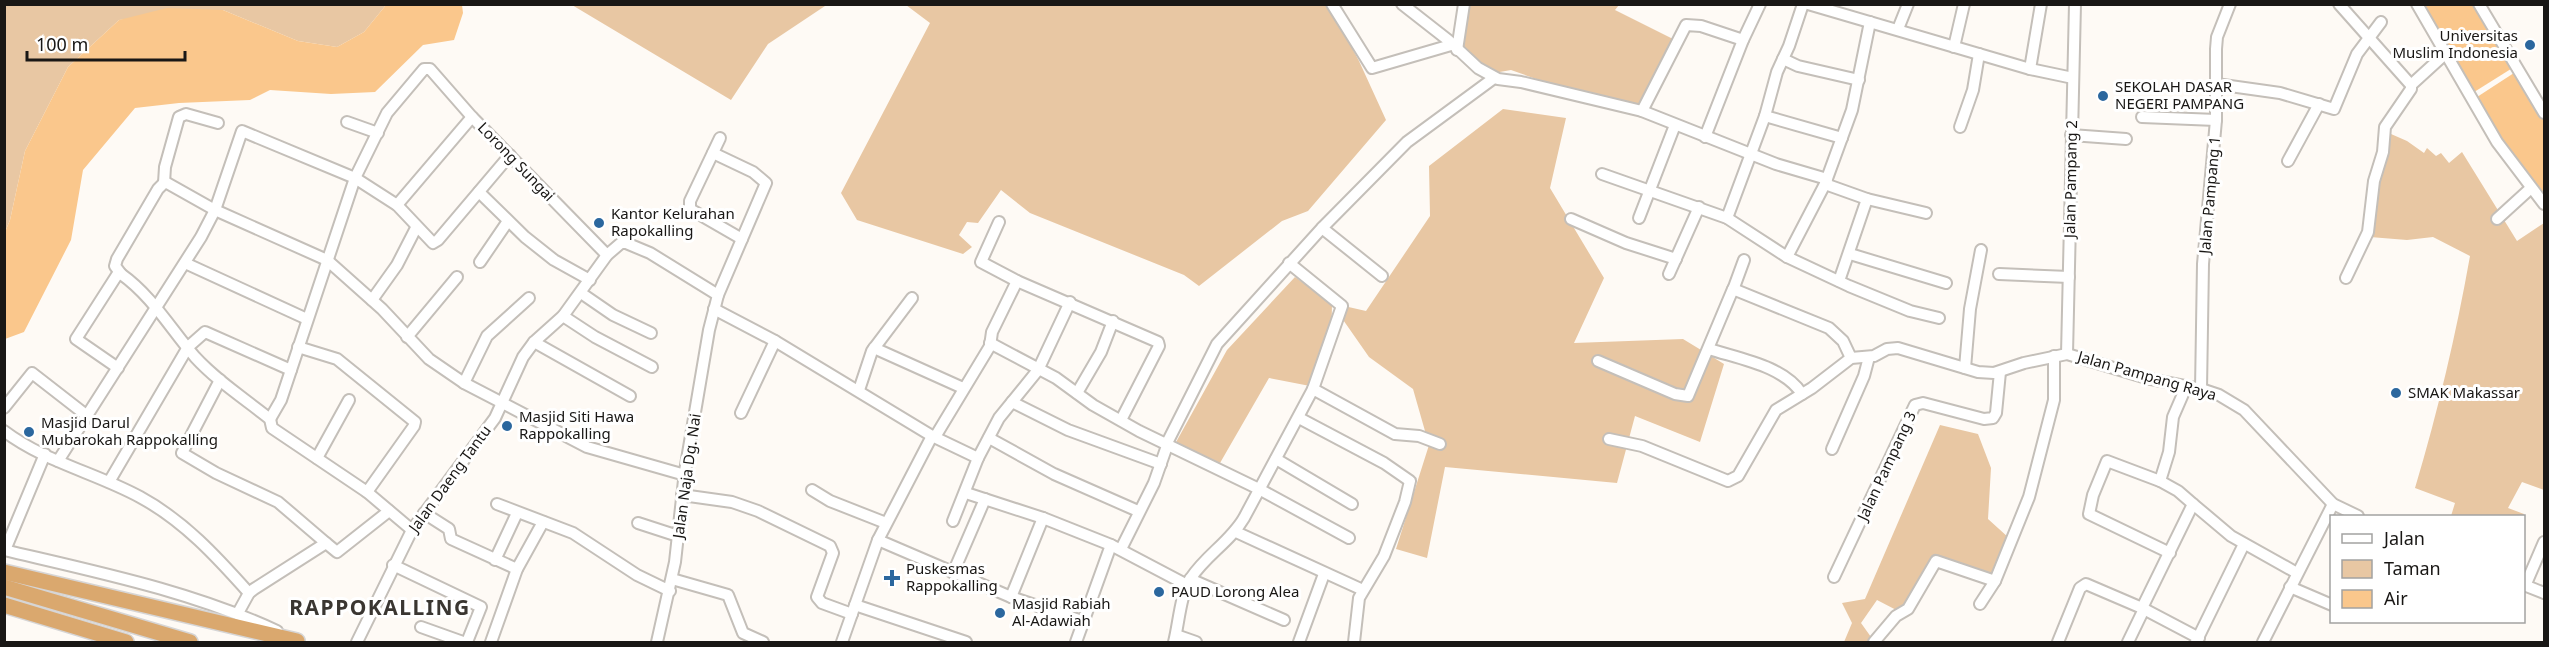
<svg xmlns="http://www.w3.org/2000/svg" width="2549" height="647" font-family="'Noto Sans',sans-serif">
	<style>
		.green { fill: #e8c7a3 }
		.water { fill: #fac78c }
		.pier { fill: #fefaf5 }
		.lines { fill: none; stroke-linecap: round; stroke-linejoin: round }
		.minor-casing { stroke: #c4bfb9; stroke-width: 14 }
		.highway-casing { stroke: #d6d5d5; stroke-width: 18 }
		.minor { stroke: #fff; stroke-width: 10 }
		.highway { stroke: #daa86e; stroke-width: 15 }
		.poi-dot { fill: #2b679e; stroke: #fff; stroke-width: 2 }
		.labels { text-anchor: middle; stroke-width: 6; stroke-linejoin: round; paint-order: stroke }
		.poi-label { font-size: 15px; fill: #191715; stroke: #fff; text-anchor: start }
		.street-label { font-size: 15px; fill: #191715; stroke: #fff }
		.district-label { font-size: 21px; font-weight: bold; letter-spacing: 1.5px; fill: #3a3631; stroke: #fff }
	</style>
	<rect width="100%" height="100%" fill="#fefaf5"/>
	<g class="green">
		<path d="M824 4 825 6 768 44 731 100 572 5Z"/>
		<path d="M1469 4 1619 5 1615 10 1673 39 1640 106 1553 85 1511 70 1494 73 1458 46Z"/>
		<path d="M5 5H386L364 32 337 47 298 41 223 10 119 20 68 67 25 151 10 220 5 232Z"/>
		<path d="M906 5H1329L1359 61 1386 120 1308 211 1282 221 1199 286 1184 275 1030 213 1001 190 978 223 967 222 959 235 972 247 963 254 857 220 841 193 930 23Z"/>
		<path d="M1503 109 1566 118 1550 188 1604 278 1574 343 1683 339 1724 364 1700 442 1635 416 1617 483 1445 467 1427 558 1396 549 1429 445 1413 389 1369 357 1332 304 1331 351 1310 386 1269 378 1220 463 1175 444 1227 350 1295 277 1331 303 1366 311 1430 216 1429 166Z"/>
		<path d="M2391 134 2407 141 2424 153 2427 148 2436 156 2441 153 2449 163 2462 152 2517 241 2544 223V490L2522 482 2508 508 2524 514 2523 516H2451L2455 503 2415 488C2438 411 2456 335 2470 256L2433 237 2407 240 2370 237 2377 177Z"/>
		<path d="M1940 425 1978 434 1991 468 1988 519 2009 538 1993 580 1935 565 1902 613 1877 600 1861 623 1871 637 1869 642H1844L1852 623 1842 603 1865 599Z"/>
	</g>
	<g class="water">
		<path d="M386 5H462L463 13 454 40 423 45 375 92 331 94 270 90 250 100 179 103 135 108 83 170 71 240 24 332 5 339V232L10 220 25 151 68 67 119 20 167 8 223 10 298 41 337 47 364 32Z"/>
		<path d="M2420 5H2475L2544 119V197L2499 138Z"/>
	</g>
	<path class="pier" d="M2514 67 2517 71 2474 99 2471 94Z"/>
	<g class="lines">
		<defs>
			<g id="minor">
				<path d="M1332 4 1372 68 1451 45"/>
				<path d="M1402 4 1448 40 1478 68 1498 79 1521 82 1642 111 1776 164 1827 179"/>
				<path d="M1808 4 2030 69 2073 78"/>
				<path d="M2339 4 2411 85"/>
				<path d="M2417 4 2497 142 2544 204"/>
				<path d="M2479 4 2544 113"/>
				<path d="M1898 29 1908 4"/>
				<path d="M1954 47 1964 4"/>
				<path d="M1457 50 1464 4"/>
				<path d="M1783 59 1798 66 1859 80"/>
				<path d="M2030 69 2041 4"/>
				<path d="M2216 84 2280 93 2334 109 2357 54 2381 22"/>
				<path d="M1642 111 1686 25 1701 26 1743 40"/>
				<path d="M1765 116 1842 138"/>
				<path d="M2142 117 2216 120"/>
				<path d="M347 122 378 133"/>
				<path d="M1960 127 1973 90 1979 54"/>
				<path d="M2071 135 2126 139"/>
				<path d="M1705 137 1743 40 1760 4"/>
				<path d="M720 138 690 201V209L742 239"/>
				<path d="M2288 161 2319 104"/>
				<path d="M1602 174 1727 218 1787 257 1849 286 1910 311 1939 318"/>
				<path d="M164 183 165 167 179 117 186 114 218 123"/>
				<path d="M1825 184 1867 199 1926 213"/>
				<path d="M479 192 525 237 554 260 590 280"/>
				<path d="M397 205 472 117"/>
				<path d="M1639 218 1675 125"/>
				<path d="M1727 218 1765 116 1777 72 1789 46 1803 4"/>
				<path d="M1571 219 1626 243 1676 259"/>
				<path d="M2497 219 2531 188"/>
				<path d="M1322 228 1382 276"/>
				<path d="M1850 254 1946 283"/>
				<path d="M1787 257 1825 184 1852 110 1870 22"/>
				<path d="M480 262 508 221"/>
				<path d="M185 263 307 319"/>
				<path d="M121 274 115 266 117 259 158 189 164 183H167L215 210 327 260 382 309 429 359 464 383 587 447 685 475"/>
				<path d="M1669 274 1699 207"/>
				<path d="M1999 274 2069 277"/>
				<path d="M2346 278 2368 232 2374 181 2383 152 2385 127 2411 89V85L2445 54"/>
				<path d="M1017 281 1158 342 1159 346 1121 420"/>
				<path d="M1839 281 1867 199"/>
				<path d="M1733 290 1744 260"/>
				<path d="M581 293 613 315 651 333"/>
				<path d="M372 300 397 265 416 228"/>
				<path d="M714 309 775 341 932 436 978 458"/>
				<path d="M563 316 595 337 652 367"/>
				<path d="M407 337 457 277"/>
				<path d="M534 342 630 396"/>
				<path d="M990 343 1056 378 1093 405 1139 431 1259 489 1349 538"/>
				<path d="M298 347 337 359 415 422 414 426 367 492"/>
				<path d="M874 348 963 388"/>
				<path d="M1709 349C1740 359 1784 366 1802 394"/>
				<path d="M2067 354 2075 4"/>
				<path d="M1598 361 1675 394 1688 396 1733 289 1829 328 1843 341 1851 358"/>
				<path d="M118 368 76 339 117 275 121 274C152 296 170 328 195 357 217 381 245 399 270 419L272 428 367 492 412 530"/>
				<path d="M1965 368 1970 309 1981 250"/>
				<path d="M220 380 182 453 216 473 278 502 326 543"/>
				<path d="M464 383 487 336 529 298"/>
				<path d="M1313 389 1395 434 1419 436 1440 444"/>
				<path d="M2201 389 2203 264 2216 120V49L2217 37 2230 4"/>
				<path d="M859 390 872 351 912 298"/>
				<path d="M1077 393 1101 352 1113 321"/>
				<path d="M1012 402 1068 430 1161 464"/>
				<path d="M4 408 32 373 86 415"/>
				<path d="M741 413 775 341"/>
				<path d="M1299 418 1384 463 1410 481 1405 502 1384 556 1359 598 1354 642"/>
				<path d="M270 419 281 400 355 178 387 113 424 69H430L472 117 607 255"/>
				<path d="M4 431C45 462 96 473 140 497 184 521 216 556 249 593"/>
				<path d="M935 437 990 346 992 332 1017 281 981 262 999 222"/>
				<path d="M989 438 1054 474 1138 511"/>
				<path d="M1609 439 1642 446 1728 481 1738 476 1776 410 1812 388 1851 358 1874 356 1887 349 1898 348 1978 372 1994 373 2024 363 2067 354 2150 379 2201 389 2219 395 2244 410 2333 504 2358 516"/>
				<path d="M1167 443 1217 344 1322 228 1407 142 1494 78"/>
				<path d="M1832 449 1864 376 1869 357"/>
				<path d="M317 458 349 400"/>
				<path d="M1276 459 1352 504"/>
				<path d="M58 461 201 237 215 210 242 131 355 178 397 205 433 243 438 240 510 155"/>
				<path d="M2160 481 2107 461 2093 495 2089 514 2170 553"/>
				<path d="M109 482 188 347 205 332 291 370"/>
				<path d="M812 490 830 501 886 523"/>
				<path d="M966 493 1043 518 1111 545 1187 585"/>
				<path d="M682 495 732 502 758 511 830 546 833 553 817 597 822 603 852 614"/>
				<path d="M497 504 573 533 637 575 670 591"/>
				<path d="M2193 504 2231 536 2297 573"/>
				<path d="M424 513 449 529 451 539 517 569"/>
				<path d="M953 521 978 458 999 418 1038 370 1070 302"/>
				<path d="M638 523 678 536"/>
				<path d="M1236 532 1363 590"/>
				<path d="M878 540 1011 597 1082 621"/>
				<path d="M1121 549 1154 483 1168 443"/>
				<path d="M4 550C97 572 191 591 277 631"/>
				<path d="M5 550 45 454"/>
				<path d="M495 560 517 513"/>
				<path d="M393 565 481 607 467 642"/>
				<path d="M953 573 985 499"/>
				<path d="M1834 577 1915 405 1923 403 1984 419 1993 418 1996 413 2000 372"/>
				<path d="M672 579 728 595 743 633 763 642"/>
				<path d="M1190 579 1284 620"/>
				<path d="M2524 585 2544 593"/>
				<path d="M2525 586 2544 542"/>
				<path d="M2290 587 2332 605"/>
				<path d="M1011 597 1043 518"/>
				<path d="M1980 604 1995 581 2029 497 2054 400V356"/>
				<path d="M855 605 966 642"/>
				<path d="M2142 608 2193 504 2178 491 2160 481 2169 452 2173 417 2186 387"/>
				<path d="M238 613 249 593 254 589 326 543 337 552 389 511"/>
				<path d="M421 627 463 642"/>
				<path d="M1176 635 1196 642"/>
				<path d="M357 642 412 530 495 418 523 357 534 342 563 316 607 255 621 243H626L650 253 718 295"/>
				<path d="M491 642 517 569 543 522"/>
				<path d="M657 642 675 562 685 471 709 330 718 295 766 183 753 172 713 153"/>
				<path d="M842 642 878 540 932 436"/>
				<path d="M1076 642 1111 545"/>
				<path d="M1174 642C1179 623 1180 595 1191 578 1206 555 1230 542 1244 518L1313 389 1342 306 1289 263"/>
				<path d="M1299 642 1324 574"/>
				<path d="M1874 642 1896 616 1908 609 1936 561 1995 581"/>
				<path d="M2058 642 2080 588 2086 584 2142 608 2199 638"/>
				<path d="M2128 642 2144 609"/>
				<path d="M2196 642 2244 544"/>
				<path d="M2263 642 2333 504"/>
			</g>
			<g id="highway">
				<path d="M4 572 297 641"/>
				<path d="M4 587 190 642"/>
				<path d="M4 605 126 642"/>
			</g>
		</defs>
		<use href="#minor" class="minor-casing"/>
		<use href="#highway" class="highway-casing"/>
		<use href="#minor" class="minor"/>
		<use href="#highway" class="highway"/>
	</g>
	<g class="poi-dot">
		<circle cx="2530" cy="45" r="6"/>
		<circle cx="2103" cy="96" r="6"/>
		<circle cx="599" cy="223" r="6"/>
		<circle cx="2396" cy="393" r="6"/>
		<circle cx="507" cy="426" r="6"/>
		<circle cx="29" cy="432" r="6"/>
		<path d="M889 569h6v6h6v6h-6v6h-6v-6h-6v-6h6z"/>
		<circle cx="1159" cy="592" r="6"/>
		<circle cx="1000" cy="613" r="6"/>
	</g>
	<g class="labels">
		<g class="poi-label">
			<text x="2518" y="41" text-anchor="end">Universitas<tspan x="2518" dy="17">Muslim Indonesia</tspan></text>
			<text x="2115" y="92">SEKOLAH DASAR<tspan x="2115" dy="17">NEGERI PAMPANG</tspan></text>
			<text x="611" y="219">Kantor Kelurahan<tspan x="611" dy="17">Rapokalling</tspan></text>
			<text x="2408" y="398">SMAK Makassar</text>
			<text x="519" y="422">Masjid Siti Hawa<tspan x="519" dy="17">Rappokalling</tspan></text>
			<text x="41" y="428">Masjid Darul<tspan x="41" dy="17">Mubarokah Rappokalling</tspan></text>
			<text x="906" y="574">Puskesmas<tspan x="906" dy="17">Rappokalling</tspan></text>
			<text x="1171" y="597">PAUD Lorong Alea</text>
			<text x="1012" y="609">Masjid Rabiah<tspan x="1012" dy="17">Al-Adawiah</tspan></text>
		</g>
		<g class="street-label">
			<text transform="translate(516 162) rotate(46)" y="5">Lorong Sungai</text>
			<text transform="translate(2071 179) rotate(-89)" y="5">Jalan Pampang 2</text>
			<text transform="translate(2210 195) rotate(-85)" y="5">Jalan Pampang 1</text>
			<text transform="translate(2147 376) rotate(16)" y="5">Jalan Pampang Raya</text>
			<text transform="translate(1887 466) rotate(-65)" y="5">Jalan Pampang 3</text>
			<text transform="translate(687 476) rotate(-82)" y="5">Jalan Naja Dg. Nai</text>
			<text transform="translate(450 479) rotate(-54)" y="5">Jalan Daeng Tantu</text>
		</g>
		<g class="district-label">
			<text x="380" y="615">RAPPOKALLING</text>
		</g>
	</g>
	<rect width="2549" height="647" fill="none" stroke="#191715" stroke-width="12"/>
	<rect x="2330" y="515" width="195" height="108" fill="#ffffff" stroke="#a3a2a1" stroke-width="1.5"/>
	<rect x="2342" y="534" width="30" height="9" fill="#ffffff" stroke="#a3a2a1" stroke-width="1.5"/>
	<text x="2384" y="545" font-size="18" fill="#191715">Jalan</text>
	<rect x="2342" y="560" width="30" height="18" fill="#e8c7a3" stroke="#a3a2a1" stroke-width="1.5"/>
	<text x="2384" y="575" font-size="18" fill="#191715">Taman</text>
	<rect x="2342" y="590" width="30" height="18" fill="#fac78c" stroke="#a3a2a1" stroke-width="1.5"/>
	<text x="2384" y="605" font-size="18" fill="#191715">Air</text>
	<path d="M27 51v9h158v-9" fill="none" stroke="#191715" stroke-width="3"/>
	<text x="36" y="51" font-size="18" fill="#191715" stroke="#ffffff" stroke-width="4.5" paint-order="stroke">100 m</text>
</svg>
